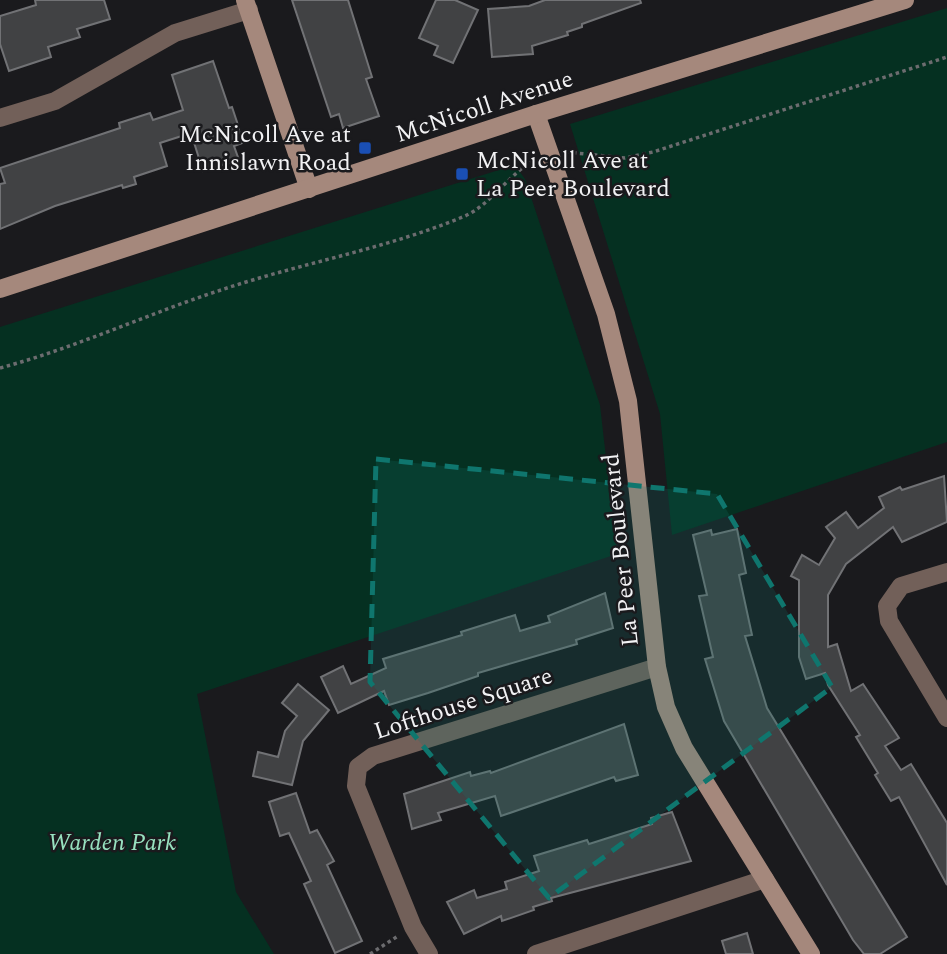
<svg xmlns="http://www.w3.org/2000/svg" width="947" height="954" font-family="Spectral,serif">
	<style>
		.green { fill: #053021 }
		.building { fill: #414244; stroke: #717275; stroke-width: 2 }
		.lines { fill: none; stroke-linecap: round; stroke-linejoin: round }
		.path { stroke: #6c6c6f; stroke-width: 3.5; stroke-dasharray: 3.5 3.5; stroke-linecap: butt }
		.street { stroke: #726059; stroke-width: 18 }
		.secondary { stroke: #a5887c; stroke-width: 18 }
		.marked { fill: #0f766e; fill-opacity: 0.2; stroke: #0f766e; stroke-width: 5; stroke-dasharray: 14 9; stroke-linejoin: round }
		.transit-dot { fill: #1a4fb4; stroke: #1a1a1d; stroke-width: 2.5 }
		.labels { text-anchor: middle; stroke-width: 5; stroke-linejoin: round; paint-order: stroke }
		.street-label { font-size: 24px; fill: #f2f2f4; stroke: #1a1a1d }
		.poi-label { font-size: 24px; fill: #f2f2f4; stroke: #1a1a1d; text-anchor: end }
		.park-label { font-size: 24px; font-style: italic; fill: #98e2c0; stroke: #1a1a1d }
	</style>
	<rect width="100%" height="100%" fill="#1a1a1d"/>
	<g class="green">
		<path d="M947 8V442L672 535 660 414 570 124Z"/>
		<path d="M515 165 525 179 600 405 617 554 197 694 236 892 274 954H0V327Z"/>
	</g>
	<g class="building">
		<path d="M35 0H104L110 19 77 29 80 37 48 47 51 57 9 71 0 44V16L36 5Z"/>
		<path d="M292 0H348L372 77 366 79 379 116 343 128 339 114 331 117Z"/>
		<path d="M436 0H455L478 10 453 63 434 55 438 46 419 38Z"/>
		<path d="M545 0H640L641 3 582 24V27L567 32 568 35 532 46 533 54 492 57 488 9 529 6Z"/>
		<path d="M213 61 229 108 232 107 237 122 242 143 234 146 239 160 203 171 191 133 160 143 167 166 134 177 136 184 123 188 122 185 55 206 0 229V184L5 183 0 168 120 128 119 123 150 113 153 120 183 110 172 75Z"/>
		<path d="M944 476 947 522 902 542 893 527 846 564 828 595V647L837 644 851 691 863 684 899 738 885 746 901 770 911 764 947 823V885L899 797 891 801 875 775 878 773 856 737 860 735 828 685 825 673 806 679 799 657V580L791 576 802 555 819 565 835 538 826 527 846 512 858 528 884 508 879 497 900 487 902 490Z"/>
		<path d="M737 529 746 573 739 575 752 635 745 636 767 708 907 937 880 954H864L853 940 724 721 705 659 713 657 699 596 707 595 693 535 711 530 712 535Z"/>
		<path d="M605 593 613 628 576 640 577 644 478 673V676L428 693 389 705 384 691 338 713 321 677 343 666 351 684 386 668 383 659 462 635 461 632 515 615 520 631 550 622 548 616Z"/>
		<path d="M298 684 329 710 303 741 292 785 253 776 258 752 278 757 285 731 297 716 282 703Z"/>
		<path d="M624 724 638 775 616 781 614 777 501 816 495 796 438 813 441 820 412 829 404 794 470 772 471 776 490 771 491 773Z"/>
		<path d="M296 793 310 833 317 830 334 861 327 865 362 941 335 953 304 884 311 881 289 833 280 836 269 802Z"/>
		<path d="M672 812 691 861 551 898 552 901 533 907 534 910 502 921 501 916 464 934 447 902 474 890 477 898 507 889 505 882 539 871 534 856 587 840 589 844 652 824 651 818Z"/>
		<path d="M747 933 753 954H726L722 941Z"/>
	</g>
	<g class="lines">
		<g class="path">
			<path d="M566 152 625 158 653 152 947 57"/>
			<path d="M0 368C75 348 147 314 221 290 301 263 386 249 465 216 492 204 515 167 535 161"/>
			<path d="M370 954 398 936"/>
		</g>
		<g class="street">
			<path d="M0 118 55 101 175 33 249 10"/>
			<path d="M947 572 901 586 887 606 889 621 947 718"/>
			<path d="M429 954 413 927 356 786 358 767 373 756 657 667"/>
			<path d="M536 954 765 879"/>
		</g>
		<g class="secondary">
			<path d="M245 0 309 189"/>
			<path d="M536 114 606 314 628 401 657 667 666 707 684 748 811 954"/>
			<path d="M0 289 536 114 905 0"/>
		</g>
	</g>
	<path class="marked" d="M376 459 717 494 832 687 549 898 370 682Z"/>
	<g class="transit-dot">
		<rect x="358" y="141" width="14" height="14" rx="3.5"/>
		<rect x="455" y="167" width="14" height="14" rx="3.5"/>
	</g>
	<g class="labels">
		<g class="street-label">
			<text transform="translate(484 106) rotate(-18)" y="8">McNicoll Avenue</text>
			<text transform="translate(620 550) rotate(-96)" y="8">La Peer Boulevard</text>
			<text transform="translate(463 703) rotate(-18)" y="8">Lofthouse Square</text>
		</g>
		<g class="poi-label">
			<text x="351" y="142">McNicoll Ave at<tspan x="351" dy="28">Innislawn Road</tspan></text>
			<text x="476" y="168" text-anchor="start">McNicoll Ave at<tspan x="476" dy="28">La Peer Boulevard</tspan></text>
		</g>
		<g class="park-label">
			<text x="112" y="850">Warden Park</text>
		</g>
	</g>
</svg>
